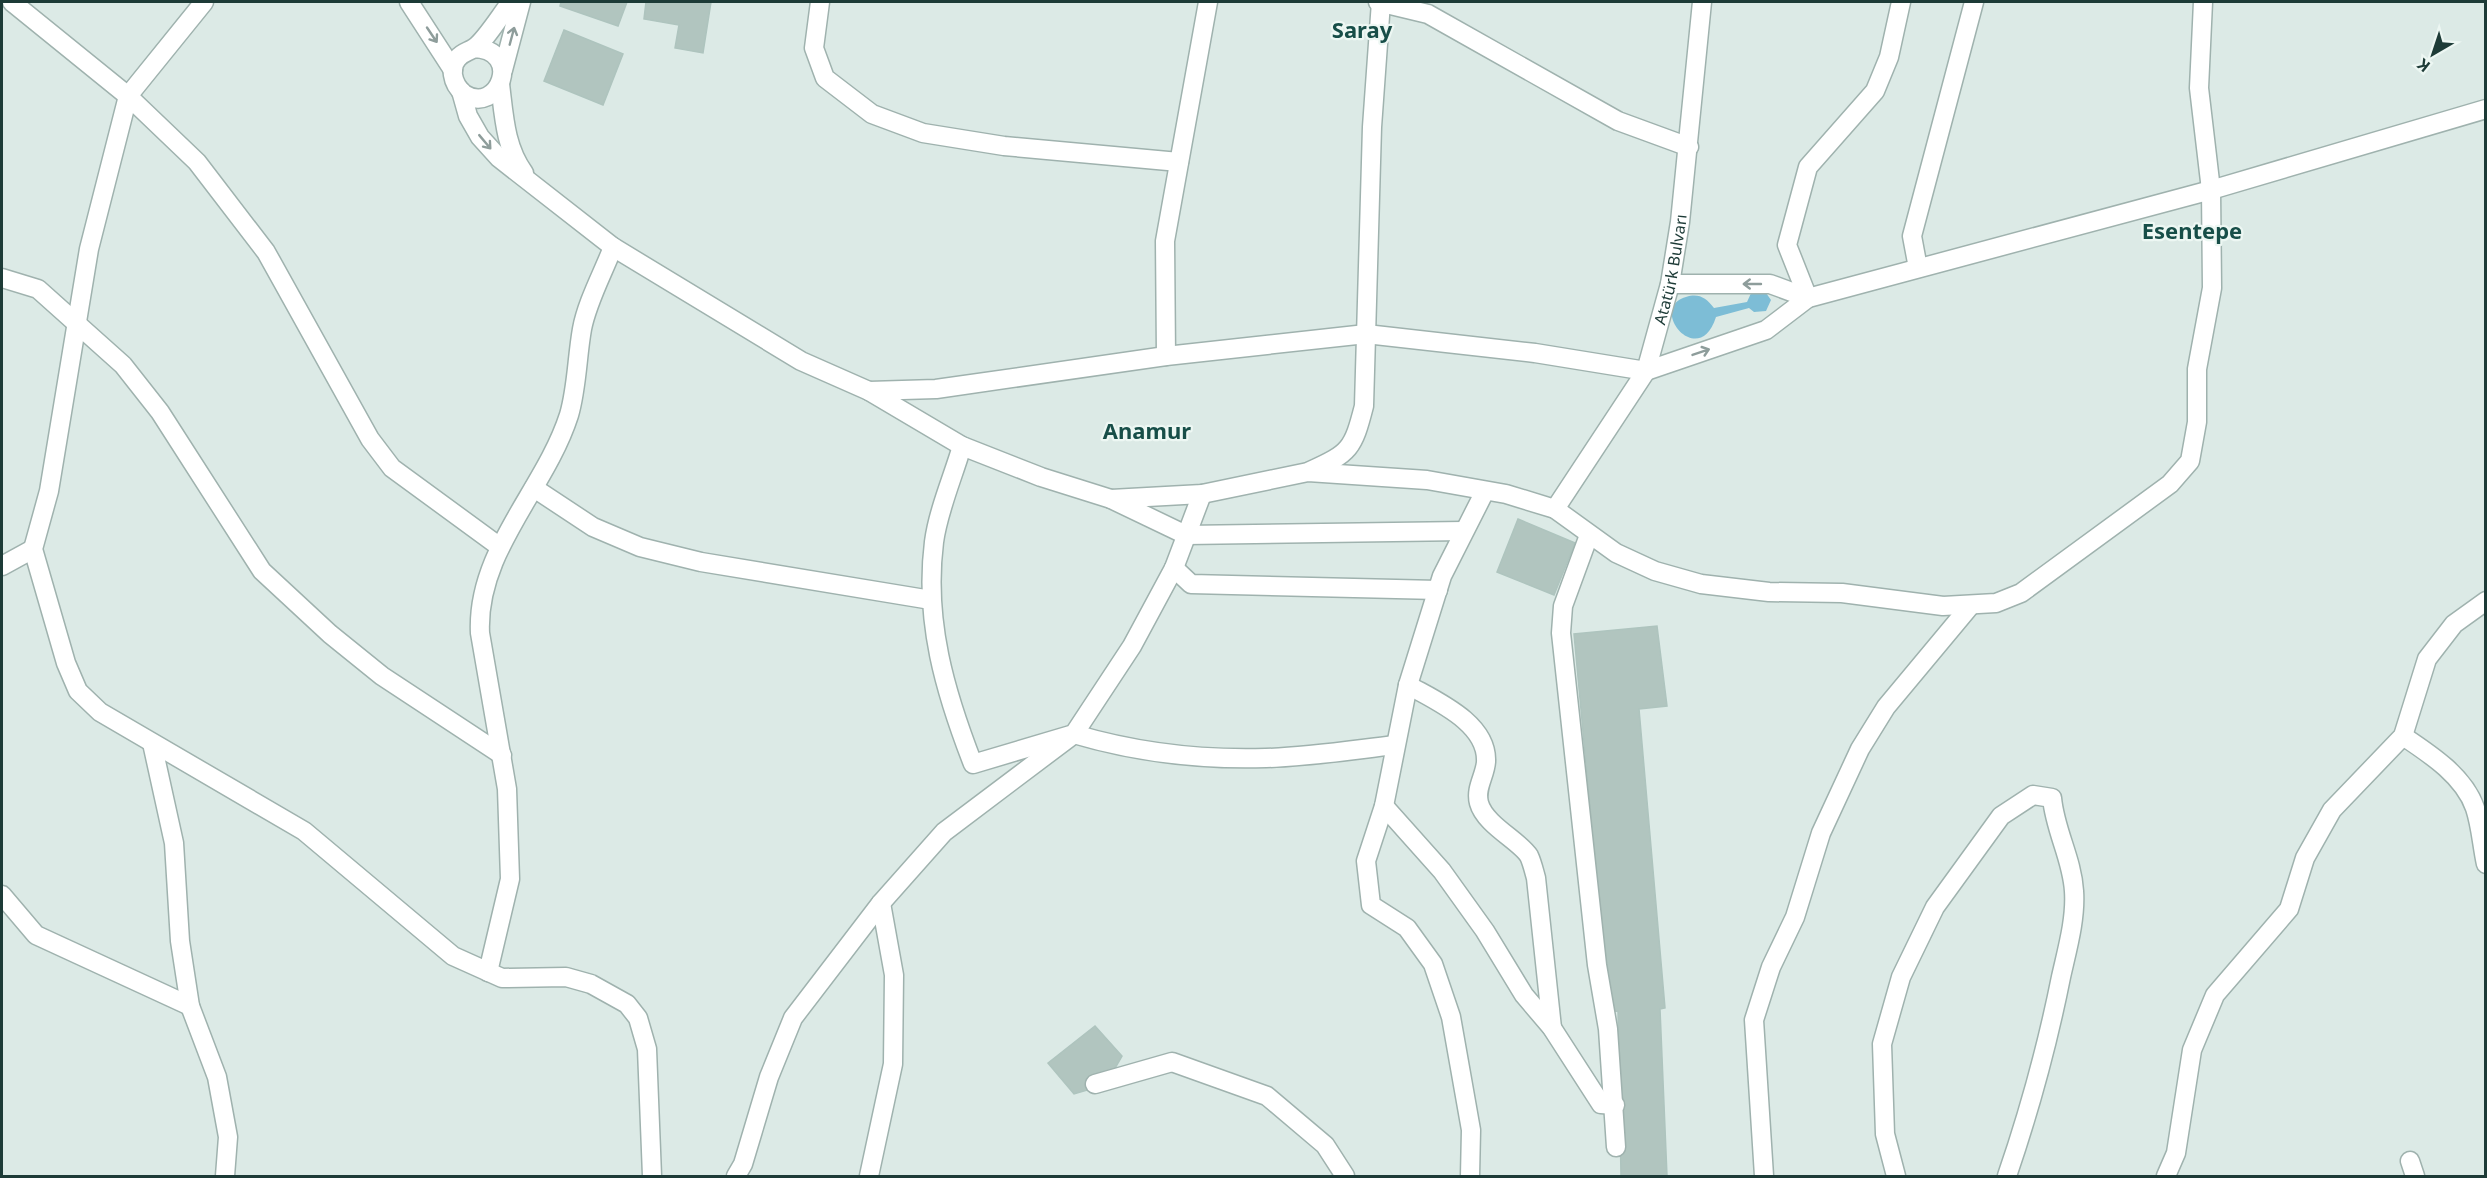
<svg xmlns="http://www.w3.org/2000/svg" width="2487" height="1178" font-family="'Noto Sans',sans-serif">
	<style>
		.water { fill: #7dbdd6 }
		.building { fill: #b1c5bf; stroke: #aec4be; stroke-width: 1.5 }
		.lines { fill: none; stroke-linecap: round; stroke-linejoin: round }
		.minor-casing { stroke: #9fb2ae; stroke-width: 21 }
		.tertiary-casing { stroke: #9fb2ae; stroke-width: 21 }
		.minor { stroke: #fff; stroke-width: 18 }
		.tertiary { stroke: #fff; stroke-width: 18 }
		.oneway { stroke: #8e9d9b }
		.labels { text-anchor: middle; stroke-width: 4.5; stroke-linejoin: round; paint-order: stroke }
		.street-label { font-size: 16px; fill: #1d3b37; stroke: #edf7f3 }
		.district-label { font-size: 22px; font-weight: bold; fill: #174e48; stroke: #edf7f3 }
	</style>
	<rect width="100%" height="100%" fill="#dceae6"/>
	<path class="water" d="M1764 290 1771 300 1766 311 1754 312 1749 308 1716 317C1699 371 1647 308 1686 297 1699 293 1706 298 1714 308L1747 302 1752 291Z"/>
	<g class="building">
		<path d="M561 2H627L618 26 560 6Z"/>
		<path d="M646 2H711L703 53 675 48 679 25 644 19Z"/>
		<path d="M564 30 623 54 603 105 544 81Z"/>
		<path d="M1518 519 1575 543 1554 595 1497 572Z"/>
		<path d="M1657 626 1667 706 1639 709 1665 1008 1660 1009 1667 1176H1621L1618 1011 1609 1012 1574 634Z"/>
		<path d="M1095 1026 1122 1056 1114 1070 1087 1090 1074 1094 1048 1063Z"/>
	</g>
	<g class="lines">
		<defs>
			<g id="minor">
				<path d="M12 2 128 96 197 162 266 252 370 439 392 468 500 547"/>
				<path d="M204 2 128 96 89 249 49 491 33 549 66 663 78 691 100 712 304 831 453 956 502 978 566 977 591 984 627 1004 638 1018 647 1049 652 1176"/>
				<path d="M820 2 814 48 825 78 872 114 923 133 1004 146 1179 162"/>
				<path d="M1378 2 1428 14 1618 121 1689 147"/>
				<path d="M1918 268 1912 236 1974 2"/>
				<path d="M2 278 38 289 123 365 160 412 262 571 330 634 382 676 502 755"/>
				<path d="M1808 298 1787 245 1808 167 1875 91 1889 57 1901 2"/>
				<path d="M1166 356 1165 241 1208 2"/>
				<path d="M869 391 962 446 1041 477 1111 499 1202 494 1308 472 1427 480 1506 494 1555 509 1616 553 1655 571 1701 584 1769 592 1842 593 1943 606 1996 603 2021 593 2170 484 2190 461 2197 422V369L2212 288 2211 190 2199 88 2203 2"/>
				<path d="M962 446C953 477 938 511 934 542 924 621 945 692 973 764L1074 734 1132 646 1174 568 1202 494"/>
				<path d="M1310 471C1350 453 1353 449 1364 406L1372 127 1381 2"/>
				<path d="M534 488 593 527 640 547 701 562 931 600"/>
				<path d="M1111 499 1186 535 1464 531"/>
				<path d="M1589 535 1563 606 1561 633 1597 965 1608 1029 1616 1147"/>
				<path d="M2 566 33 549"/>
				<path d="M1174 568 1191 584 1438 590"/>
				<path d="M1408 685C1436 701 1488 723 1486 762 1485 776 1475 788 1479 803 1485 825 1520 841 1529 856 1532 862 1534 871 1536 878L1552 1028"/>
				<path d="M2403 736C2430 754 2464 776 2475 808 2481 826 2482 846 2486 864"/>
				<path d="M152 743 174 843 180 941 190 1006 217 1077 228 1137 225 1176"/>
				<path d="M1384 806 1442 871 1485 931 1524 995 1552 1028 1601 1104 1615 1105"/>
				<path d="M2 895 36 935 190 1006"/>
				<path d="M488 972 510 879 507 789 480 633C476 551 545 490 569 415 577 388 577 357 582 329 587 302 603 273 613 247"/>
				<path d="M1095 1084 1172 1062 1267 1096 1325 1145 1345 1176"/>
				<path d="M2410 1161 2415 1176"/>
				<path d="M736 1176 743 1164 769 1077 793 1018 881 903 944 832 1074 734C1135 752 1202 760 1266 758 1309 757 1352 750 1395 745"/>
				<path d="M869 1176 893 1064 894 975 881 903"/>
				<path d="M1470 1176 1471 1130 1451 1017 1433 964 1407 928 1371 905 1366 861 1384 806 1408 685 1442 576 1485 491"/>
				<path d="M1764 1176 1754 1020 1771 967 1795 917 1821 833 1860 749 1886 707 1971 605"/>
				<path d="M1896 1176 1885 1134 1882 1044 1901 977 1935 907 2001 816 2033 795 2052 798C2055 831 2072 858 2074 891 2076 919 2067 950 2061 977 2047 1047 2030 1109 2007 1176"/>
				<path d="M2166 1176 2176 1153 2192 1050 2215 995 2289 909 2305 858 2332 810 2403 736 2427 659 2454 624 2486 601"/>
			</g>
			<g id="tertiary">
				<path d="M409 2 453 70"/>
				<path d="M474 48C524 50 499 116 464 94 458 89 454 82 453 75 452 68 454 62 458 58 463 52 468 52 474 48 485 41 502 13 511 2"/>
				<path d="M503 70 521 2"/>
				<path d="M500 84C504 116 505 147 524 173"/>
				<path d="M461 91 468 116 480 137 499 158 613 247 801 361 869 391 936 389 1166 356 1366 334 1535 353 1646 371 1766 330 1808 298 2211 190 2486 109"/>
				<path d="M1670 284H1770L1808 298"/>
				<path id="s1" d="M1555 509 1646 371 1670 284 1680 222 1702 2"/>
			</g>
		</defs>
		<use href="#minor" class="minor-casing"/>
		<use href="#tertiary" class="tertiary-casing"/>
		<use href="#minor" class="minor"/>
		<use href="#tertiary" class="tertiary"/>
	</g>
	<defs><path id="oneway-shaft" d="M-6 0H5M1.5-3L5.5 0L1.5 3" fill="none" stroke-width="1.6" stroke-linecap="round" stroke-linejoin="round" transform="scale(1.5)"/></defs>
	<g class="oneway">
		<use href="#oneway-shaft" transform="translate(432 35) rotate(56)"/>
		<use href="#oneway-shaft" transform="translate(512 36) rotate(-75)"/>
		<use href="#oneway-shaft" transform="translate(485 142) rotate(50)"/>
		<use href="#oneway-shaft" transform="translate(1752 284) rotate(180)"/>
		<use href="#oneway-shaft" transform="translate(1701 352) rotate(-19)"/>
	</g>
	<g class="labels">
		<g class="street-label">
			<text dy="6" stroke="none"><textPath href="#s1" startOffset="270">Atatürk Bulvarı</textPath></text>
		</g>
		<g class="district-label">
			<text x="1362" y="38">Saray</text>
			<text x="2192" y="239">Esentepe</text>
			<text x="1147" y="439">Anamur</text>
		</g>
	</g>
	<rect width="2487" height="1178" fill="none" stroke="#1d3b37" stroke-width="6"/>
	<g transform="translate(2433 54) rotate(219)" stroke="#edf7f3" stroke-width="4.5" paint-order="stroke">
	<path d="M0-4.5L10 22L0 15L-10 22Z" fill="#1d3b37"/>
	<text y="-9" font-size="16" font-weight="bold" text-anchor="middle" fill="#1d3b37">K</text>
	</g>
</svg>
